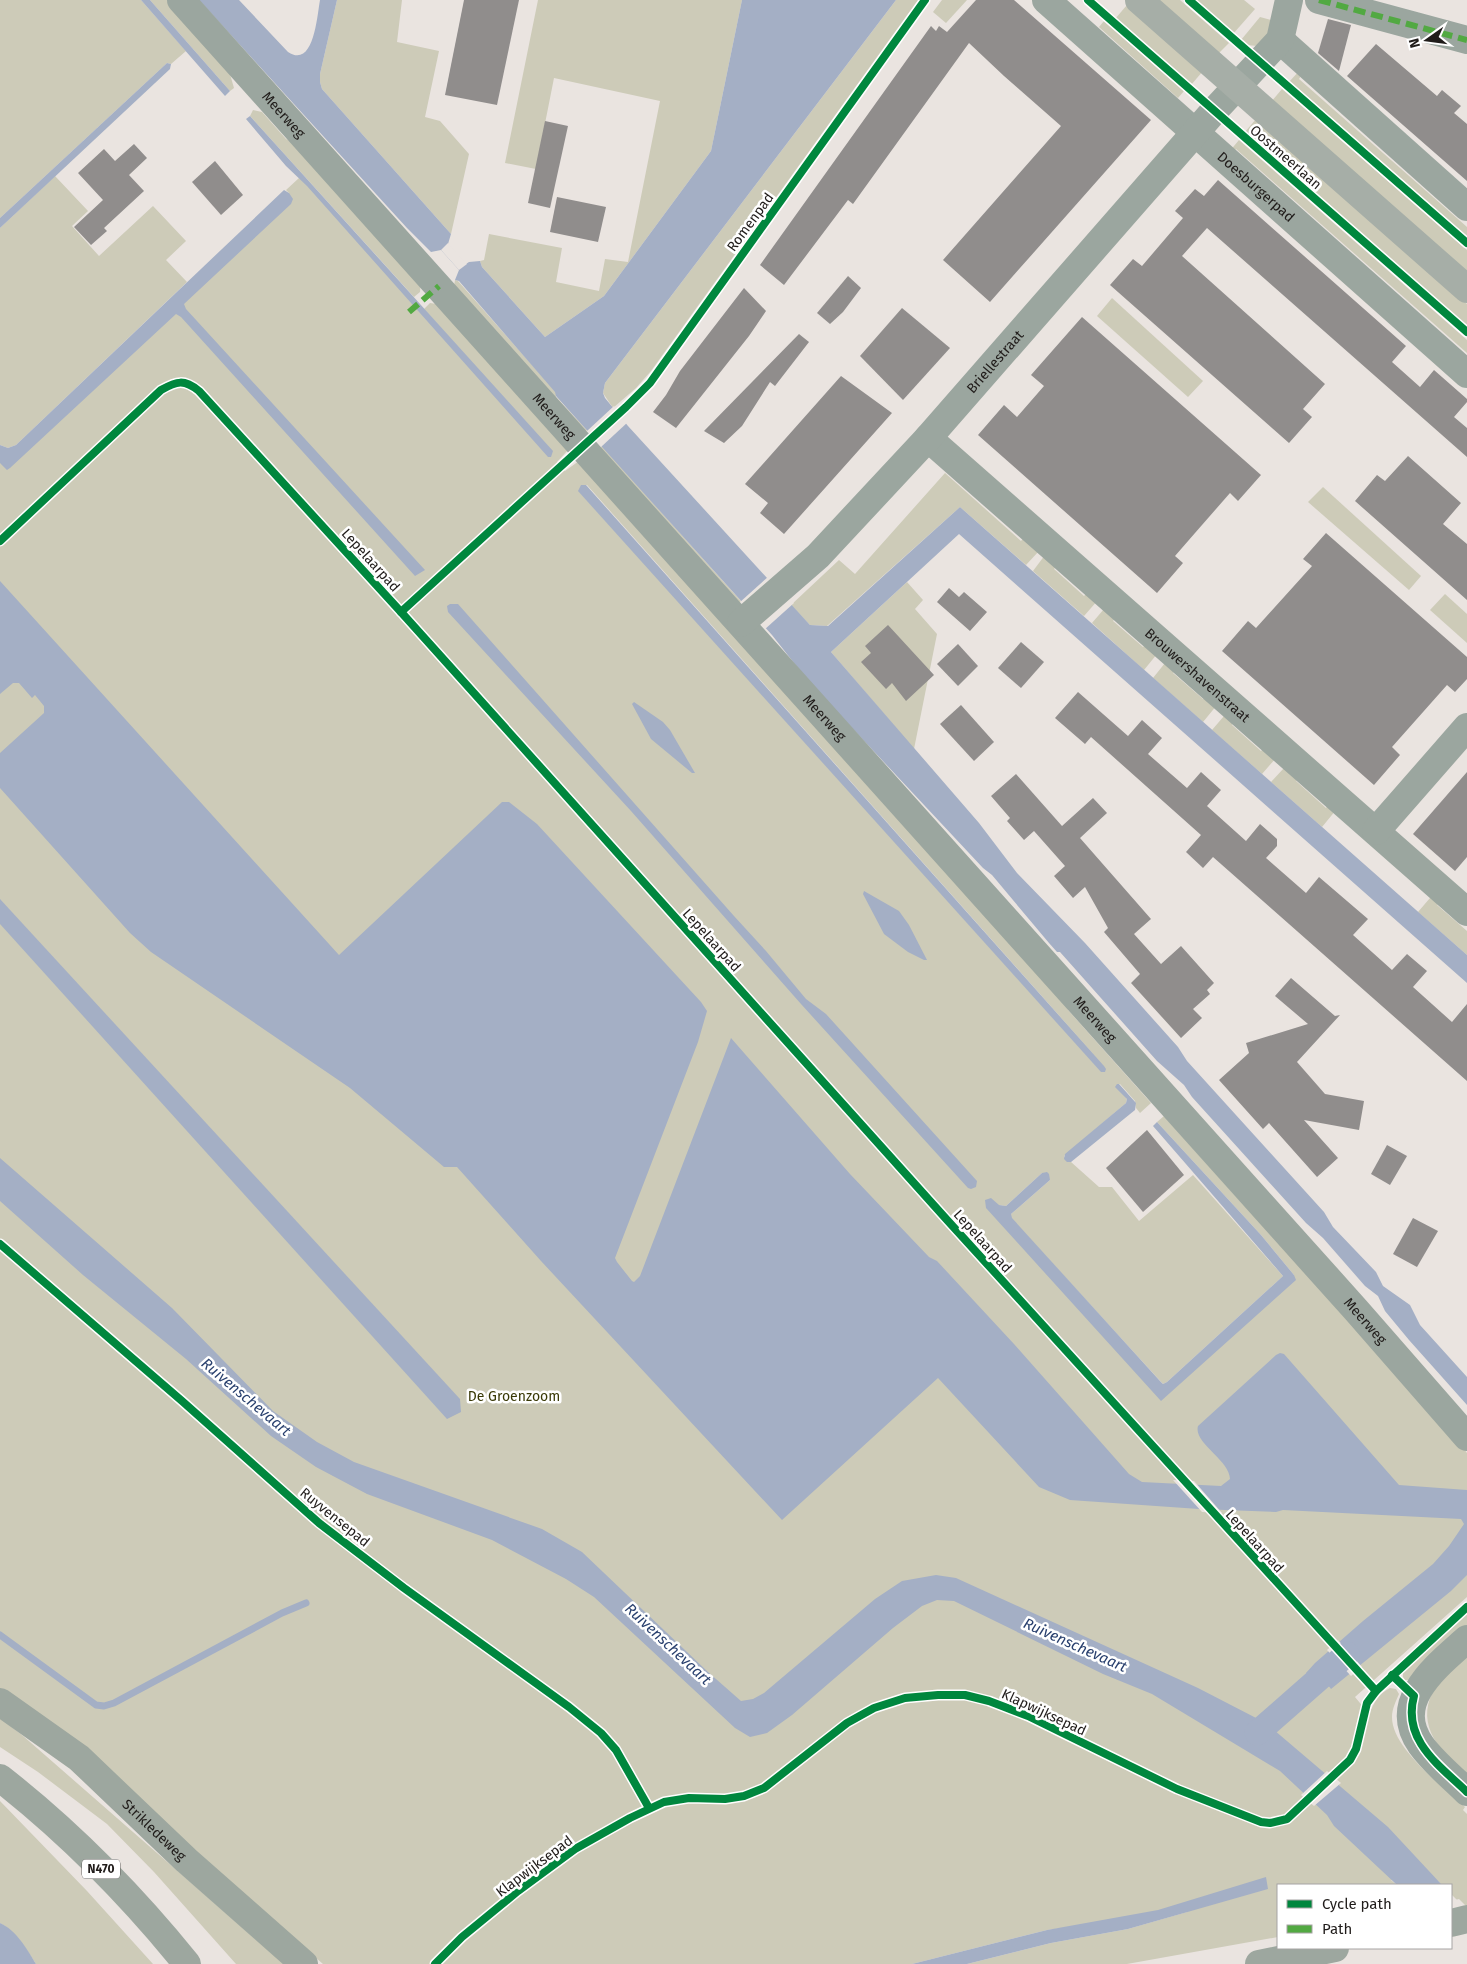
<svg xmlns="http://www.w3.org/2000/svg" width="1467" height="1964" font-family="'Fira Sans',sans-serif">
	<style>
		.green { fill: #cdcbb8; fill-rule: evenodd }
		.water { fill: #a4afc5 }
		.pier { fill: #eae4e0 }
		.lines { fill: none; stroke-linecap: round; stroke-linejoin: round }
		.stream { stroke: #a4afc5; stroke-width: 7 }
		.canal { stroke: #a4afc5; stroke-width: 25 }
		.building { fill: #908d8c }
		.street { stroke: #9ba69f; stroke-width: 28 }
		.secondary { stroke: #a6aea7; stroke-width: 28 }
		.primary { stroke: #9da79f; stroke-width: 28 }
		.quiet { stroke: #52a942; stroke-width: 6; stroke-dasharray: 12 6; stroke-linecap: butt }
		.cycleway-casing { stroke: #fff; stroke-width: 11 }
		.cycleway { stroke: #00873e; stroke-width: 8 }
		.labels { text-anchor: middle; stroke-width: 5; stroke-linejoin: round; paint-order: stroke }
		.shield { fill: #fff; stroke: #63605f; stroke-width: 1 }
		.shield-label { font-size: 12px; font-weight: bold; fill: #201c1a }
		.street-label { font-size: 14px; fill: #201c1a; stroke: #fff }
		.park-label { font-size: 14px; fill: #383805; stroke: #fff }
		.water-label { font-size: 15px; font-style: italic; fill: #29406e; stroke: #fff }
	</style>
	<rect width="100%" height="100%" fill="#eae4e0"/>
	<g class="green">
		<path d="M0 0H141L186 51 171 64 167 63 0 218Z"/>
		<path d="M150 0H170L227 64 234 88 230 91Z"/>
		<path d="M337 0H402L397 42 439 51 425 117 440 121 469 154 451 234 322 89 320 82V74Z"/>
		<path d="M538 0H742L711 151 604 296 545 337 482 267 480 261 484 260 489 234 562 248 556 282 599 291 605 259 628 262 660 101 554 78 536 169 505 163Z"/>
		<path d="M896 0H918L651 371 636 388 613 408 603 393 605 383Z"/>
		<path d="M942 0H967L946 23 933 12Z"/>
		<path d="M1155 0H1180L1229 43 1217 55Z"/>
		<path d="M1195 0H1244L1255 9 1233 34Z"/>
		<path d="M1127 5 1203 71 1191 85 1115 19Z"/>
		<path d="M1260 17 1275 21 1273 28 1258 46 1246 45 1241 40Z"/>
		<path d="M1104 21 1184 91 1178 98 1099 27Z"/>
		<path d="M1300 70 1303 73 1299 79 1467 227V238L1289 82Z"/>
		<path d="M1282 89 1467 250V276L1271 102Z"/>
		<path d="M253 110 262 112 286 139 306 150 421 280 420 292 414 297 250 116Z"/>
		<path d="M1256 119 1467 304V327L1247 134 1245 132Z"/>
		<path d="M1239 140 1467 340V353L1236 149 1231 155 1229 152Z"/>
		<path d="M55 176 88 211 72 226 99 256 153 206 186 241 166 260 187 282 16 445 8 448 0 445V228Z"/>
		<path d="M299 178 304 181 553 453 424 309 430 303 443 305 568 450 557 462 565 471 579 461 1066 998 1068 1010 1151 1103 1140 1113 1136 1108 1135 1101 1120 1084H1117L1127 1099 1126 1103 1064 1156 1069 1162H1071L1099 1187H1112L1139 1221 1193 1175 1283 1276 1167 1382 1163 1384 1011 1218V1214L1050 1180 1042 1173 1006 1206 998 1205 993 1200 1167 1395 1294 1275 1261 1235 1157 1122 1164 1116 1240 1201 1250 1203 1445 1424 1467 1453V1597L1355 1697 1369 1714C1374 1703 1378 1694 1390 1688L1396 1689 1399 1694C1396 1701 1392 1709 1392 1717 1392 1749 1443 1786 1465 1807L1463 1810 1467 1814V1910L1451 1894V1885H1442L1427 1871 1391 1880 1397 1885H1278V1937L1127 1964H967L1051 1943 1128 1929 1187 1912 1047 1930 912 1964H323L90 1761 0 1695V459L6 465 289 193 286 190ZM581 485H587L1104 1066Z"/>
		<path d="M455 280 458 281 556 392V397L587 430 581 436 453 292Z"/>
		<path d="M1112 298 1203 381 1188 397 1097 316Z"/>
		<path d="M602 446 741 601 736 606 595 452Z"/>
		<path d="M945 473 1021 541 1026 535 1039 551 1026 565 960 507 827 626 810 625 791 605 839 560 855 574Z"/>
		<path d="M1323 487 1421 576 1409 590 1308 502Z"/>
		<path d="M1045 555 1058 564 1054 569 1084 596 1089 591 1098 600 1084 616 1033 571Z"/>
		<path d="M907 582 923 600 915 609 937 634 914 749 831 652Z"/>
		<path d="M1445 594 1467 614V643L1430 610Z"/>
		<path d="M1104 609 1117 616 1113 621 1143 647 1148 643 1157 654 1144 670 1092 623Z"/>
		<path d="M1165 663 1177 668 1173 673 1203 699 1208 695 1217 705 1203 722 1153 678Z"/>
		<path d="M1224 716 1235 720 1232 725 1261 751 1266 746 1276 758 1262 774 1212 730Z"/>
		<path d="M1284 768 1301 776 1296 781 1326 808 1330 803 1336 810 1322 827 1271 782Z"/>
		<path d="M1434 895 1441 899 1437 905 1467 931V955L1418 912 1430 898Z"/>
		<path d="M1467 1614V1627L1410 1680H1405L1403 1677V1672Z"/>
		<path d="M1467 1653V1777C1446 1755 1418 1732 1430 1698 1433 1692 1435 1686 1439 1681 1448 1671 1458 1662 1467 1653Z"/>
		<path d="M0 1718 22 1735 284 1964H236L154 1872 107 1824 38 1772 0 1747Z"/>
		<path d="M0 1801 87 1891 153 1964H36C26 1949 16 1931 0 1923Z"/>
	</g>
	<g class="water">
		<path d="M141 0H150L230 91 225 96Z"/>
		<path d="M199 0H239L288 52C314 69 317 16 320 0H337L320 74V82L322 89 451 234 448 244 466 264 469 262 480 261 482 267 545 337 604 296 711 151 742 0H896L605 383 603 393 605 398 628 426 810 625 828 626 960 507 1467 955V983L959 534 831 652 979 823 1017 873 1085 943 1178 1047 1187 1061 1324 1212 1333 1227 1376 1272 1383 1286 1410 1305 1420 1325 1467 1377V1405L1409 1340 1385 1311 1378 1296 1365 1286 1323 1238 1306 1223 1192 1097 1184 1085 1157 1061 1060 952H1057L1049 943 992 875 983 868 809 682 772 635 556 396 555 392 459 281 455 280 459 270 441 250 431 252 407 228Z"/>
		<path d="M167 63 171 64 170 69 0 228V218Z"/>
		<path d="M250 116 553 451 551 457H548L307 186 286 166 246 119Z"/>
		<path d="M284 190 289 193 293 199 291 204 184 304 186 309 425 570 415 576 181 317 176 314 10 468 7 470 0 463V445L8 448 16 445Z"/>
		<path d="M581 485H586L1104 1066 1106 1069 1105 1072H1101L578 491Z"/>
		<path d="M0 581 339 955 502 802H509L537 824 701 1002 707 1011 698 1042 615 1258 617 1262 632 1281 634 1282 640 1276 731 1038 850 1174 929 1257 937 1261 1014 1344 1129 1474 1142 1482 1221 1486 1230 1479C1230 1460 1193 1443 1198 1426L1276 1355 1280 1353 1284 1354 1399 1485 1467 1490V1575L1451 1591 1331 1689 1321 1676 1306 1673 1315 1663 1363 1621 1433 1564 1449 1546 1464 1524 1461 1519 1283 1510 1276 1512 1199 1509 1070 1500 1039 1487 938 1378 782 1520 541 1261 457 1167H444L350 1088 151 952 130 933 0 788V753L44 713V706L35 695 32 698 19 683H13L0 694Z"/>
		<path d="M450 604H458L734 916 766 951 806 999 826 1014 977 1181 976 1187 971 1189 968 1188 801 1004 631 811 448 612 447 606Z"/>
		<path d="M634 702 663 722 670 730 695 773H692L651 739 632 704Z"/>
		<path d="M864 891 899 911 909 925 927 960H924L908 952 884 934 863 894Z"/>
		<path d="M0 899 460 1399 461 1412 447 1419 0 924Z"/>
		<path d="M1117 1084H1119L1136 1103 1135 1110 1071 1162H1067L1064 1159 1065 1154 1126 1103 1127 1099 1115 1087Z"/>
		<path d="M1157 1122 1261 1235 1294 1275 1296 1280 1161 1401 986 1208 985 1200 991 1198 999 1205 1006 1206 1042 1173 1047 1172 1049 1174 1050 1180 1011 1214 1012 1218 1160 1381 1163 1384 1167 1382 1283 1276 1153 1126Z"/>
		<path d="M0 1158 172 1308 273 1411 317 1442 354 1462 542 1529 582 1552 708 1672 741 1701 753 1699 764 1693 875 1599 902 1581 936 1575 956 1578 1198 1688 1258 1719 1276 1703 1288 1717 1274 1730 1388 1827 1442 1885H1397L1334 1826 1327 1815 1280 1771 1152 1694 1103 1674 954 1601 937 1600 922 1606 893 1628 792 1715 767 1733 750 1737 735 1728 594 1597 566 1579 492 1540 367 1494 316 1467 271 1436 186 1359 83 1275 0 1201Z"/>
		<path d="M1266 1877 1268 1889 1128 1929 1051 1943 967 1964H912L1047 1930 1158 1910Z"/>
		<path d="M0 1923C16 1930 27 1949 36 1964H0Z"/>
	</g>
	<g class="pier">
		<path d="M448 243 467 264 459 270 441 250Z"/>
		<path d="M614 406 628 422 601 447 587 431Z"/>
		<path d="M769 576 794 603 764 630 739 603Z"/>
		<path d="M1173 1480 1194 1481 1222 1513 1202 1512Z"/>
		<path d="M1338 1640 1362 1667 1351 1676 1327 1650Z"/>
		<path d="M1327 1771 1341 1783 1314 1806 1301 1795Z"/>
		<path d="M1459 1899 1467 1907V1957L1451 1942V1901Z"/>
	</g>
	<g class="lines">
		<path class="stream" d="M0 1635 96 1705 104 1706 114 1703 282 1613 306 1603"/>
		<path class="canal" d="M1257 1733 1347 1654"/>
	</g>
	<g class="building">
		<path d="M464 0H519L497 105 445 95Z"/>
		<path d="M976 0H1014L1151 120 990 302 943 260 1061 126 1004 76 969 43 853 204 848 200 784 285 760 265 931 26 936 31 939 26 947 32Z"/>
		<path d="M1328 19 1351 25 1339 71 1318 53Z"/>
		<path d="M1376 44 1437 96 1442 90 1461 106 1454 113 1467 124V181L1347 76Z"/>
		<path d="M545 121 568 126 550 208 528 203Z"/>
		<path d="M134 144 147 158 129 175 144 191 104 228 107 231 91 245 74 227 103 200 78 173 104 149 115 161Z"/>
		<path d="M215 161 243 195 221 215 192 182Z"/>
		<path d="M1218 180 1406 346 1392 362 1420 387 1434 370 1467 399V402L1454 417 1467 428V457L1207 228 1182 256 1325 384 1303 409 1312 417 1289 443 1110 285 1133 259 1142 266 1183 218 1175 211 1195 189 1204 196Z"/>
		<path d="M557 197 606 207 598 242 550 232Z"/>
		<path d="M848 276 861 288 843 312 830 324 817 313Z"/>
		<path d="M744 288 766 311 749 336 676 428 653 412 666 395 680 371Z"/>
		<path d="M902 308 950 348 903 400 860 356Z"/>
		<path d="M1082 317 1261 475 1238 501 1230 493 1195 533 1175 556 1183 563 1157 593 978 435 1004 405 1017 417 1044 386 1031 375Z"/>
		<path d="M799 334 809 342 775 386 770 382 742 426 724 443 704 431Z"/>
		<path d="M841 376 892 413 784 534 760 513 768 503 745 484Z"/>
		<path d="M1408 456 1461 503 1443 524 1467 544V600L1355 501 1377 475 1385 481Z"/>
		<path d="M1326 533 1467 657V679L1455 692 1447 685 1392 747 1400 755 1374 785 1222 651 1248 621 1256 628 1312 566 1303 559Z"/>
		<path d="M949 588 959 597 964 592 987 612 970 631 937 602Z"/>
		<path d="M888 625 934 675 906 701 892 683 886 689 861 662 871 653 865 646Z"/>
		<path d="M1021 642 1044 662 1021 688 998 668Z"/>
		<path d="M958 644 978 666 958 686 937 664Z"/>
		<path d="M1078 692 1128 736 1142 720 1162 738 1148 754 1187 788 1201 772 1221 790 1207 806 1246 841 1260 824 1277 839V846L1266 858 1306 893 1319 877 1368 919 1353 935 1392 970 1407 954 1427 971 1413 987 1452 1022 1467 1004V1081L1213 857 1203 868 1186 852 1201 835 1091 737 1085 744 1055 718Z"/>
		<path d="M961 705 994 742 974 761 940 724Z"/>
		<path d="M1467 772V857L1455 871 1413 834Z"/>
		<path d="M1016 774 1062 826 1093 798 1107 813 1080 838 1151 919 1134 934 1161 964 1181 946 1214 983 1207 990 1210 994 1193 1009 1202 1018 1181 1038 1131 983 1140 974 1104 932 1108 928 1085 887 1073 898 1054 876 1065 866 1034 831 1024 840 1007 821 1010 818 991 796Z"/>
		<path d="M1291 978 1335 1016 1340 1015 1297 1062 1325 1094 1364 1101 1359 1130 1304 1120 1338 1158 1317 1177 1269 1123 1263 1129 1219 1080 1249 1053 1246 1043 1308 1024 1275 996Z"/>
		<path d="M1147 1130 1184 1175 1143 1212 1106 1168Z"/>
		<path d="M1387 1145 1407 1156 1390 1185 1371 1174Z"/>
		<path d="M1413 1218 1438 1231 1417 1267 1393 1254Z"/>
	</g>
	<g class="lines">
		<g class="street">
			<path id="s1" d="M181 0 1356 1310 1467 1437"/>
			<path id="s2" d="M1046 0 1467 374"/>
			<path d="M1319 0 1467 40"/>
			<path d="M1280 40 1467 207"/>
			<path id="s3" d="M928 438 1467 912"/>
			<path id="s4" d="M741 623 818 556 928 438 1214 111 1280 40 1289 0"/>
			<path d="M1376 831 1467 727"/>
			<path d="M1467 1639C1437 1666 1390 1701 1421 1745 1434 1763 1452 1777 1467 1792"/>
		</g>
		<path class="secondary" d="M1139 0 1467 289"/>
		<g class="primary">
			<path id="s5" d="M0 1702 79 1758 186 1860 304 1964"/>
			<path d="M0 1778C69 1832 132 1896 187 1964"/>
			<path d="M1451 1923 1467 1919"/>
			<path d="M1259 1964 1335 1948"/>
		</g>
		<g class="quiet">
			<path d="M1319 0 1467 40"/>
			<path d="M409 312 439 286"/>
		</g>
		<defs>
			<g id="cycleway">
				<path d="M1088 0 1467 332"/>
				<path d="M1189 0 1467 243"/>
				<path d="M0 541 161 390C177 381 184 379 199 391L401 612 948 1221 1376 1691"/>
				<path d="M401 612 626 407 650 383 925 0"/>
				<path d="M0 1244 182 1401 319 1523 404 1588 569 1707 601 1733 616 1750 649 1808"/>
				<path d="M1392 1675 1414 1696C1402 1740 1439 1765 1467 1792"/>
				<path d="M435 1964 462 1937 518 1891 575 1849 630 1818 664 1802 689 1798 725 1799 744 1796 764 1788 847 1723 874 1708 905 1698 938 1695H965L989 1701 1028 1716 1177 1789 1261 1822 1270 1823 1287 1819 1350 1760 1356 1749 1367 1703 1376 1691 1467 1607"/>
			</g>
		</defs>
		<use href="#cycleway" class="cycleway-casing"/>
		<use href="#cycleway" class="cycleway"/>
	</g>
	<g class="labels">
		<rect class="shield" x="82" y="1859.5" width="38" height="19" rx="4"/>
		<g class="shield-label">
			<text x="101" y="1873">N470</text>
		</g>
		<g class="street-label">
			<text dy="5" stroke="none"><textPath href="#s1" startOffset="154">Meerweg</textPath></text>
			<text transform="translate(1286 157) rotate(41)" y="5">Oostmeerlaan</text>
			<text dy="5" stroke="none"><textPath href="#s2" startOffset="281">Doesburgerpad</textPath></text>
			<text transform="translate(750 222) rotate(-54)" y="5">Romenpad</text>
			<text dy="5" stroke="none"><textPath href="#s4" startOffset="365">Briellestraat</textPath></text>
			<text dy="5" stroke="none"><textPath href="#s1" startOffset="559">Meerweg</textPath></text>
			<text transform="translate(371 560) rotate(48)" y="5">Lepelaarpad</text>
			<text dy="5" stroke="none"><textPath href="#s3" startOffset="359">Brouwershavenstraat</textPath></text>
			<text dy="5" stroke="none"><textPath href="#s1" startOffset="964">Meerweg</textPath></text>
			<text transform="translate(712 940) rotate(48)" y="5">Lepelaarpad</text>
			<text dy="5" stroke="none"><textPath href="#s1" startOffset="1369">Meerweg</textPath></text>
			<text transform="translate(983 1241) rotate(48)" y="5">Lepelaarpad</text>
			<text dy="5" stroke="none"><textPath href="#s1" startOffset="1774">Meerweg</textPath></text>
			<text transform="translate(335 1517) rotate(39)" y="5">Ruyvensepad</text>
			<text transform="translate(1255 1541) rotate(48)" y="5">Lepelaarpad</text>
			<text transform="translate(1044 1712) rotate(25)" y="5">Klapwijksepad</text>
			<text dy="5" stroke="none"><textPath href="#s5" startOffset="201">Strikledeweg</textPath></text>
			<text transform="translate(534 1866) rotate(-37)" y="5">Klapwijksepad</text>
		</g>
		<g class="park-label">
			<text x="514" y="1401">De Groenzoom</text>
		</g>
		<g class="water-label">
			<text transform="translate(246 1397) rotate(40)" y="5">Ruivenschevaart</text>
			<text transform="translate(668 1644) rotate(43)" y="5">Ruivenschevaart</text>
			<text transform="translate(1075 1645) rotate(24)" y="5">Ruivenschevaart</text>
		</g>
	</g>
	<rect x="1277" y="1884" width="175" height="65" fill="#ffffff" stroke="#a6a4a3"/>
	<rect x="1287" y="1900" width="25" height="8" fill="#00873e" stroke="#a6a4a3"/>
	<text x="1322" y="1909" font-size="15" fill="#201c1a">Cycle path</text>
	<rect x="1287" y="1925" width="25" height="8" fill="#52a942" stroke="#a6a4a3"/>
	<text x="1322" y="1934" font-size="15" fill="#201c1a">Path</text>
	<g transform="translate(1427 40) rotate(256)" stroke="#ffffff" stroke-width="4" paint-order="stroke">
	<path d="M0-4L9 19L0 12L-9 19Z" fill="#201c1a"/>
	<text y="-8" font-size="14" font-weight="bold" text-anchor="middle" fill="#201c1a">N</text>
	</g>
</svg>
